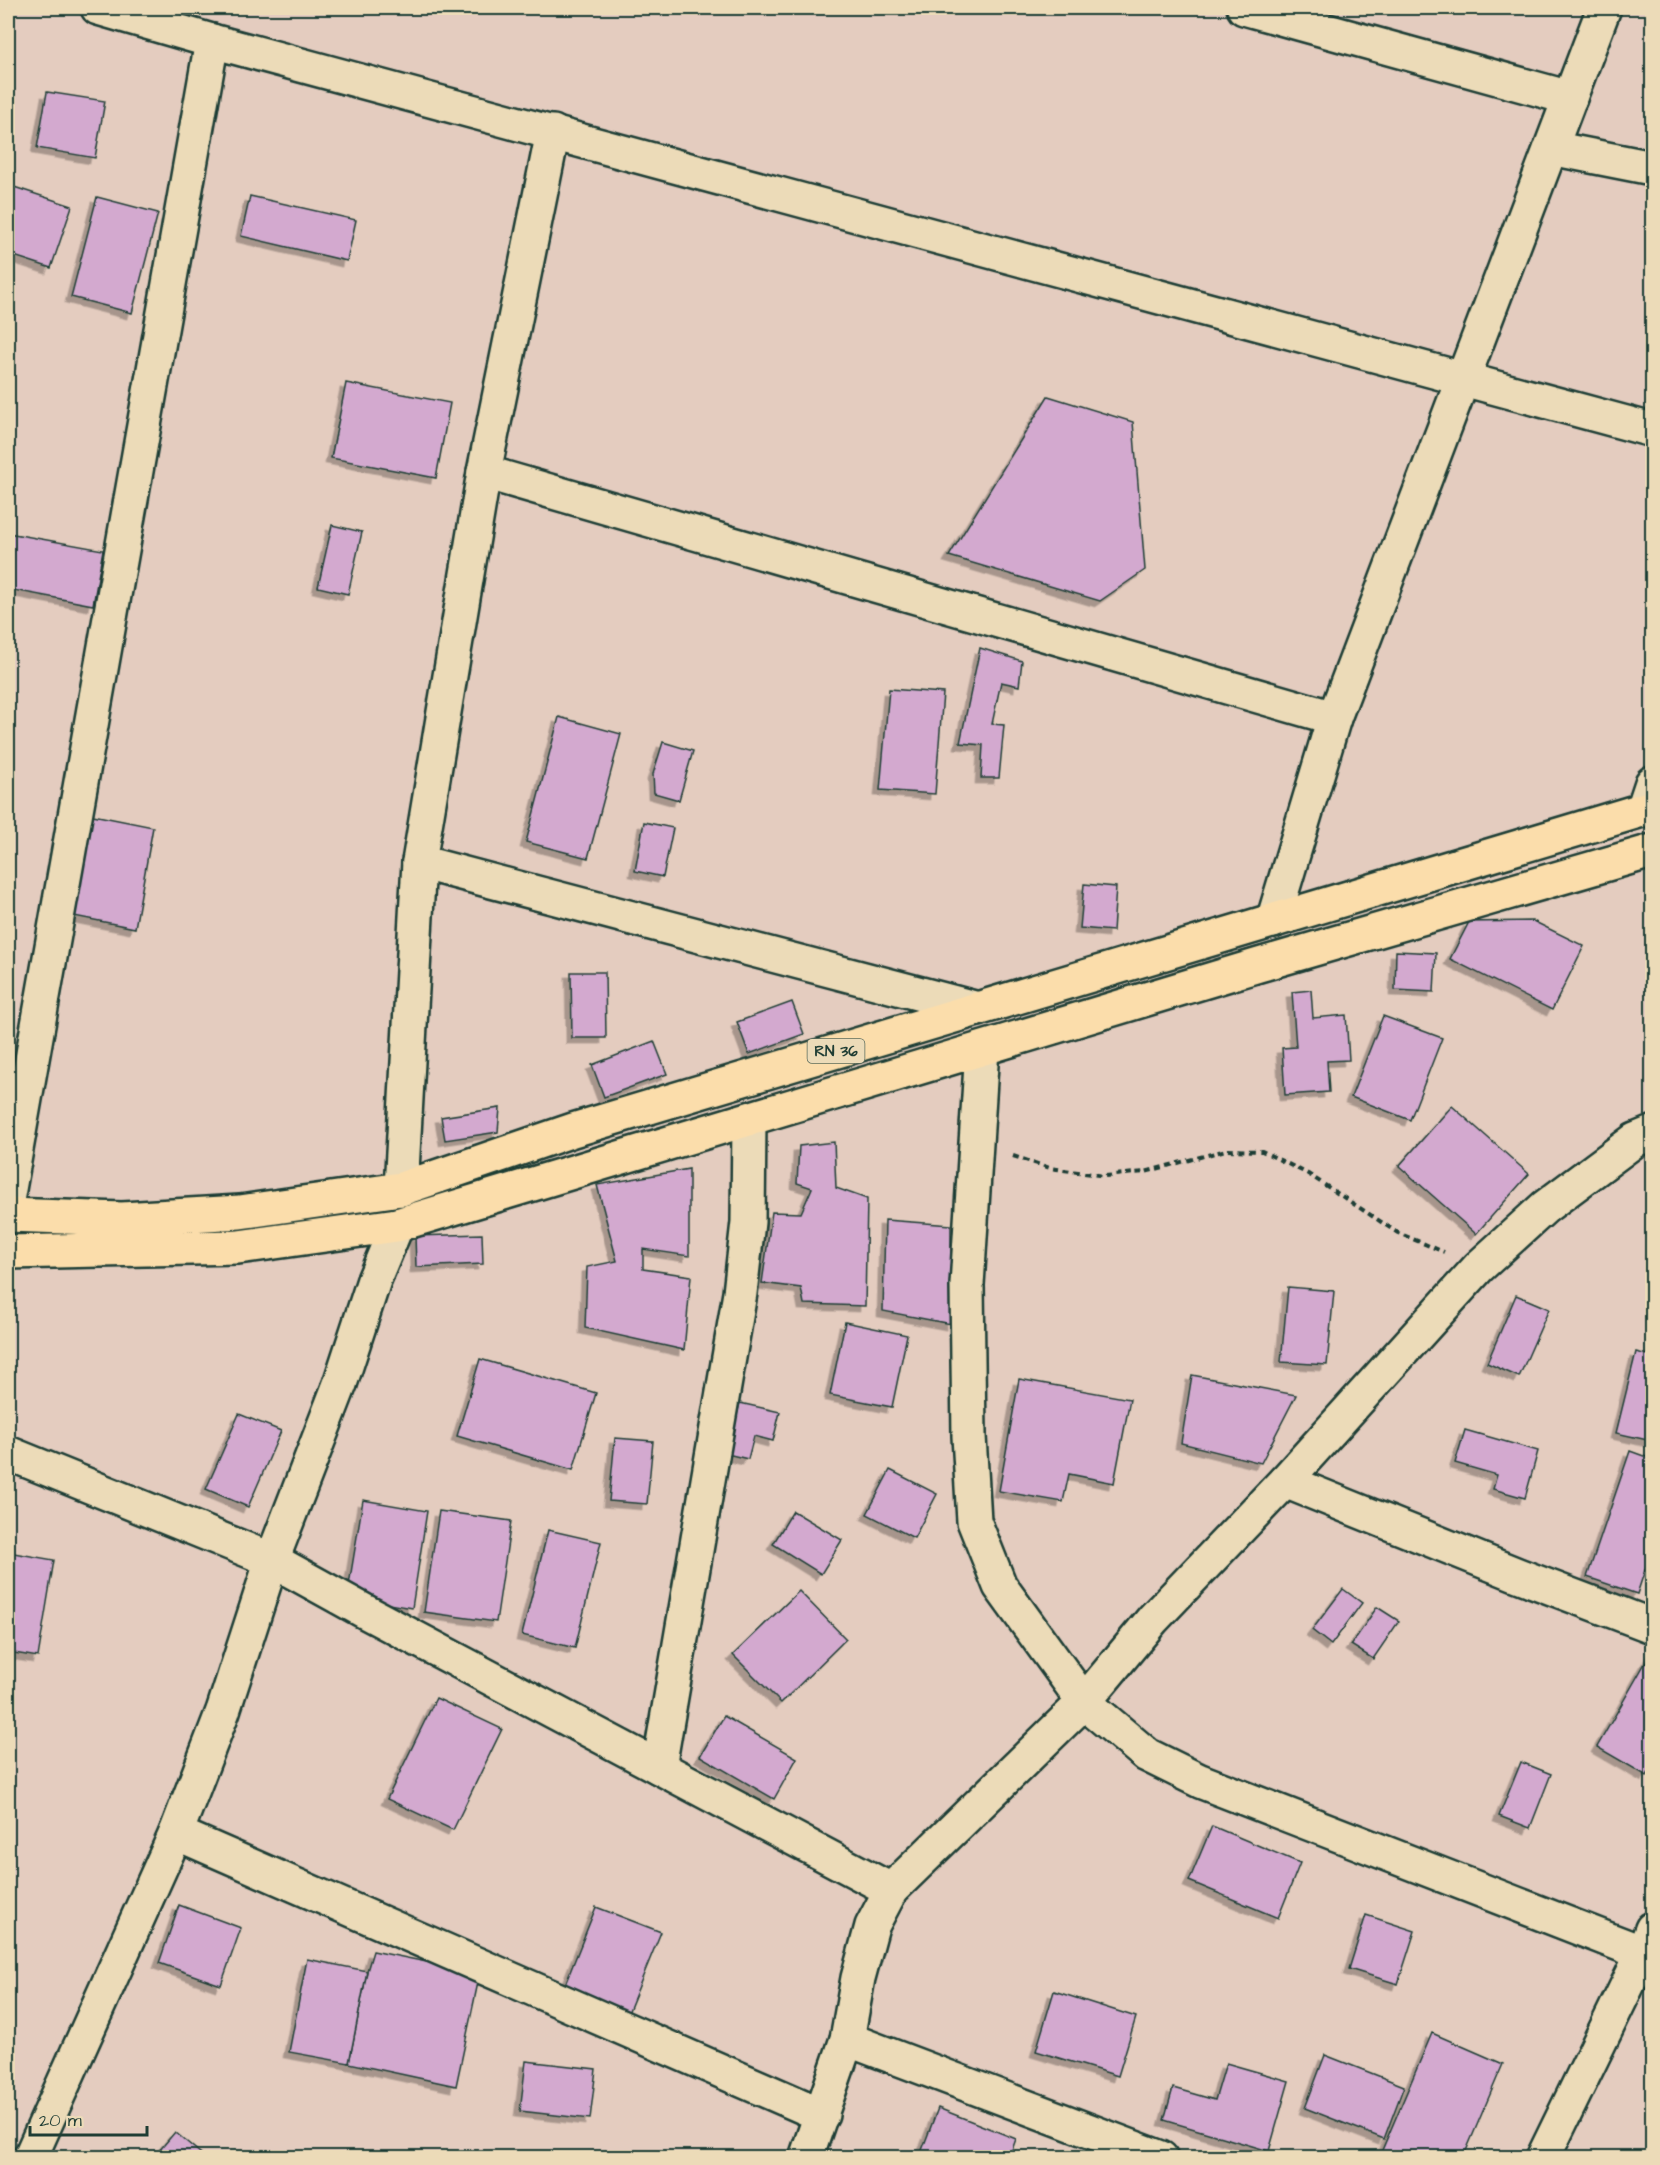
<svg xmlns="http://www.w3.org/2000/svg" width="1660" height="2165" font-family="'Architects Daughter',sans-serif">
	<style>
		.building { fill: #d3a9cf; stroke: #1f3d34; stroke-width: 1.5; filter: url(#shadow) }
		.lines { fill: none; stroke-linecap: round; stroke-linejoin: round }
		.minor-casing { stroke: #1f3d34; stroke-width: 38 }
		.primary-casing { stroke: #1f3d34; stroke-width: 38 }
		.path { stroke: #1f3d34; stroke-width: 4; stroke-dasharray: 6 4.5; stroke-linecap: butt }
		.minor { stroke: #ecdbb8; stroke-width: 33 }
		.primary { stroke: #fbddab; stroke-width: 33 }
		.labels { text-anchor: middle; stroke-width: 4.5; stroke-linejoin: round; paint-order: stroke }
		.shield { fill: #ecdbb8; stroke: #5c6c5c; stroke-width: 1.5 }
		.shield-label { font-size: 15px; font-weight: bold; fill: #1f3d34 }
	</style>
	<defs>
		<filter id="shadow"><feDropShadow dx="-5.5" dy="5.5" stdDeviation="0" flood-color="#0004"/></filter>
	</defs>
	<rect width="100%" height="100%" fill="#e4ccbf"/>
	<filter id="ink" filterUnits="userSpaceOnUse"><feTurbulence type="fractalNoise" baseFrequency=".0167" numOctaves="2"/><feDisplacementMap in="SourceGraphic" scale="12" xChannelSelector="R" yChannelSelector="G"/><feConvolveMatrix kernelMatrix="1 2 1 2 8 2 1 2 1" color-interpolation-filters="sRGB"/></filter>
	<g filter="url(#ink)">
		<g class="building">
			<path d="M47 92 105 101 95 158 37 148Z"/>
			<path d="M8 185 72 206 51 268 8 254Z"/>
			<path d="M250 196 356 220 347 261 241 236Z"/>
			<path d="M97 197 158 213 132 313 71 297Z"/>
			<path d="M346 383 450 403 436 478 331 458Z"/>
			<path d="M1048 396 1133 422 1145 570 1100 601 949 556Z"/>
			<path d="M332 525 362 532 348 594 318 587Z"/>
			<path d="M8 533 103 550 93 605 8 589Z"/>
			<path d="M980 648 1022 661 1019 686 1001 682 992 724 1004 725 999 778H981L983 745 960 743Z"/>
			<path d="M889 689 943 693 935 794 880 790Z"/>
			<path d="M559 717 621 734 588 858 526 842Z"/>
			<path d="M663 742 693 751 679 800 654 793 653 774Z"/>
			<path d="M93 815 153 827 135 928 74 916Z"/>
			<path d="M644 822 673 828 663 877 635 871Z"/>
			<path d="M1084 884 1116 887 1113 931 1080 928Z"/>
			<path d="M1533 921 1584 946 1552 1010 1450 959 1469 922Z"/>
			<path d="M1396 951 1436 953 1434 992 1395 990Z"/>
			<path d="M571 972H605L606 1038H572Z"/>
			<path d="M1311 990 1313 1018 1346 1015 1349 1060 1327 1061 1329 1092 1285 1095 1282 1048 1296 1047 1292 992Z"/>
			<path d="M792 1002 804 1034 749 1054 737 1022Z"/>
			<path d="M1383 1016 1442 1038 1410 1120 1351 1097Z"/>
			<path d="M654 1041 667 1074 604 1097 592 1065Z"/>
			<path d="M1452 1106 1529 1174 1476 1234 1399 1166Z"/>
			<path d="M500 1108 498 1132 445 1140 441 1117Z"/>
			<path d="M834 1142 836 1188 867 1199 865 1306 804 1304 801 1288 762 1283 772 1212 801 1213 812 1188 797 1183 799 1146Z"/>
			<path d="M689 1169V1256L643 1249V1269L691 1276 684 1350 585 1328 587 1267 617 1261 597 1185Z"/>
			<path d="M885 1220 951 1225V1324L883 1311Z"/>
			<path d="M482 1234 483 1264 416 1267 415 1236Z"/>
			<path d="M1288 1287 1334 1291 1327 1365 1281 1362Z"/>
			<path d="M1516 1295 1549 1309 1519 1377 1487 1363Z"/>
			<path d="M845 1322 907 1335 892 1407 830 1395Z"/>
			<path d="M1636 1352 1652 1356V1441L1616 1433Z"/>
			<path d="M480 1359 596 1393 573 1470 457 1436Z"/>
			<path d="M1192 1375 1296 1395 1261 1463 1181 1443Z"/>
			<path d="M1019 1379 1130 1399 1114 1483 1069 1474 1063 1502 999 1491Z"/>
			<path d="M740 1403 780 1412 773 1441 754 1436 748 1459 727 1454Z"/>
			<path d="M239 1414 281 1431 248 1507 206 1489Z"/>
			<path d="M1465 1430 1538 1451 1525 1498 1493 1489 1497 1475 1455 1463Z"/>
			<path d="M615 1438 653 1441 647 1504 609 1501Z"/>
			<path d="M1630 1451 1652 1459V1566L1647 1564 1637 1594 1587 1577Z"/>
			<path d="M890 1470 937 1494 914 1538 867 1514Z"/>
			<path d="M363 1500 427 1511 412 1608 347 1597Z"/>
			<path d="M439 1511 511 1521 496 1622 424 1612Z"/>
			<path d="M793 1511 842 1540 821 1574 773 1544Z"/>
			<path d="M548 1530 601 1542 575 1648 522 1635Z"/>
			<path d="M8 1552 54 1560 38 1657 8 1652Z"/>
			<path d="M1343 1589 1362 1603 1331 1645 1312 1630Z"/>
			<path d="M799 1591 846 1639 781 1703 733 1655Z"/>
			<path d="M1377 1607 1399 1621 1373 1659 1351 1645Z"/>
			<path d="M1652 1651V1766L1647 1776 1597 1747Z"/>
			<path d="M436 1698 502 1729 453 1830 387 1799Z"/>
			<path d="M724 1716 797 1758 774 1799 700 1756Z"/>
			<path d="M1521 1762 1551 1774 1530 1828 1499 1816Z"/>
			<path d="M1212 1826 1300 1863 1278 1918 1189 1881Z"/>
			<path d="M179 1905 241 1928 221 1985 159 1963Z"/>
			<path d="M596 1907 661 1932 628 2013 564 1987Z"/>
			<path d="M1366 1915 1415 1931 1398 1984 1349 1969Z"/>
			<path d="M373 1951 480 1973 456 2086 349 2063 367 1971Z"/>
			<path d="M307 1959 367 1971 349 2063 289 2052Z"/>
			<path d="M1054 1991 1136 2017 1118 2076 1036 2051Z"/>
			<path d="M1432 2033 1503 2064 1463 2158H1386L1380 2155Z"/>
			<path d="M1325 2055 1404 2086 1384 2139 1305 2108Z"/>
			<path d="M526 2061 596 2069 590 2119 520 2111Z"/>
			<path d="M1226 2063 1289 2081 1269 2151 1164 2120 1173 2088 1215 2100Z"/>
			<path d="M938 2108 1016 2139 1009 2158H919Z"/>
			<path d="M175 2132 206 2158H153Z"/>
		</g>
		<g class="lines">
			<defs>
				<g id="minor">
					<path d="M98 8 212 41 1652 430"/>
					<path d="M1244 8 1570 98"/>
					<path d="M1551 148 1652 168"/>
					<path d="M484 472 1334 718"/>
					<path d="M1643 810 1652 783"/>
					<path d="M419 862 978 1009"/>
					<path d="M1273 921 1334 718 1604 8"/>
					<path d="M982 1049 967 1285 969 1436 974 1521 1000 1586 1084 1702 1147 1755 1200 1781 1643 1953"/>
					<path d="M401 1189 419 862 484 472 553 132"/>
					<path d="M8 1195 212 41"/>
					<path d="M8 1453 272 1560 366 1612 891 1890"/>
					<path d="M1285 1481 1518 1575 1652 1626"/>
					<path d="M659 1767 740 1293 748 1222 749 1120"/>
					<path d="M176 1833 822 2115"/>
					<path d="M847 2039 1161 2158"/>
					<path d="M30 2158 176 1833 223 1711 272 1560 340 1384 374 1280 397 1225"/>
					<path d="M806 2158 847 2039 858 1978 872 1926 891 1890 1084 1702 1153 1619 1285 1481 1479 1267 1545 1207 1635 1140 1652 1133"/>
					<path d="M1543 2158 1643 1953 1652 1929"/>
				</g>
				<g id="primary">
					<path d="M8 1215 122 1219 240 1212 401 1189 573 1130 1652 807"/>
					<path d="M8 1252 238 1247 397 1225 1259 965 1652 851"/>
				</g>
			</defs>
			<use href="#minor" class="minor-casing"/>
			<use href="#primary" class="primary-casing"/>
			<path class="path" d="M1013 1156 1050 1168 1105 1176 1145 1172 1226 1150 1262 1151 1308 1174 1398 1233 1444 1252"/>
			<use href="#minor" class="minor"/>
			<use href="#primary" class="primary"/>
		</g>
	</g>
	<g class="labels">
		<rect class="shield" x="807.5" y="1039" width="57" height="24" rx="4.5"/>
		<g class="shield-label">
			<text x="836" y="1056">RN 36</text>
		</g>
	</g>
	<rect width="1660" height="2165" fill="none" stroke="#ecdbb8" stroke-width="30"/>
	<rect x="15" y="15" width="1630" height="2135" fill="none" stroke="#1f3d34" stroke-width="2" filter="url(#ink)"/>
	<path d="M30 2126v9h117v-9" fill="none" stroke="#1f3d34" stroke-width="3"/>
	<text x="39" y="2126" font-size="18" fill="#1f3d34" stroke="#ecdbb8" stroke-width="4.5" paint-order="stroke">20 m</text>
</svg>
